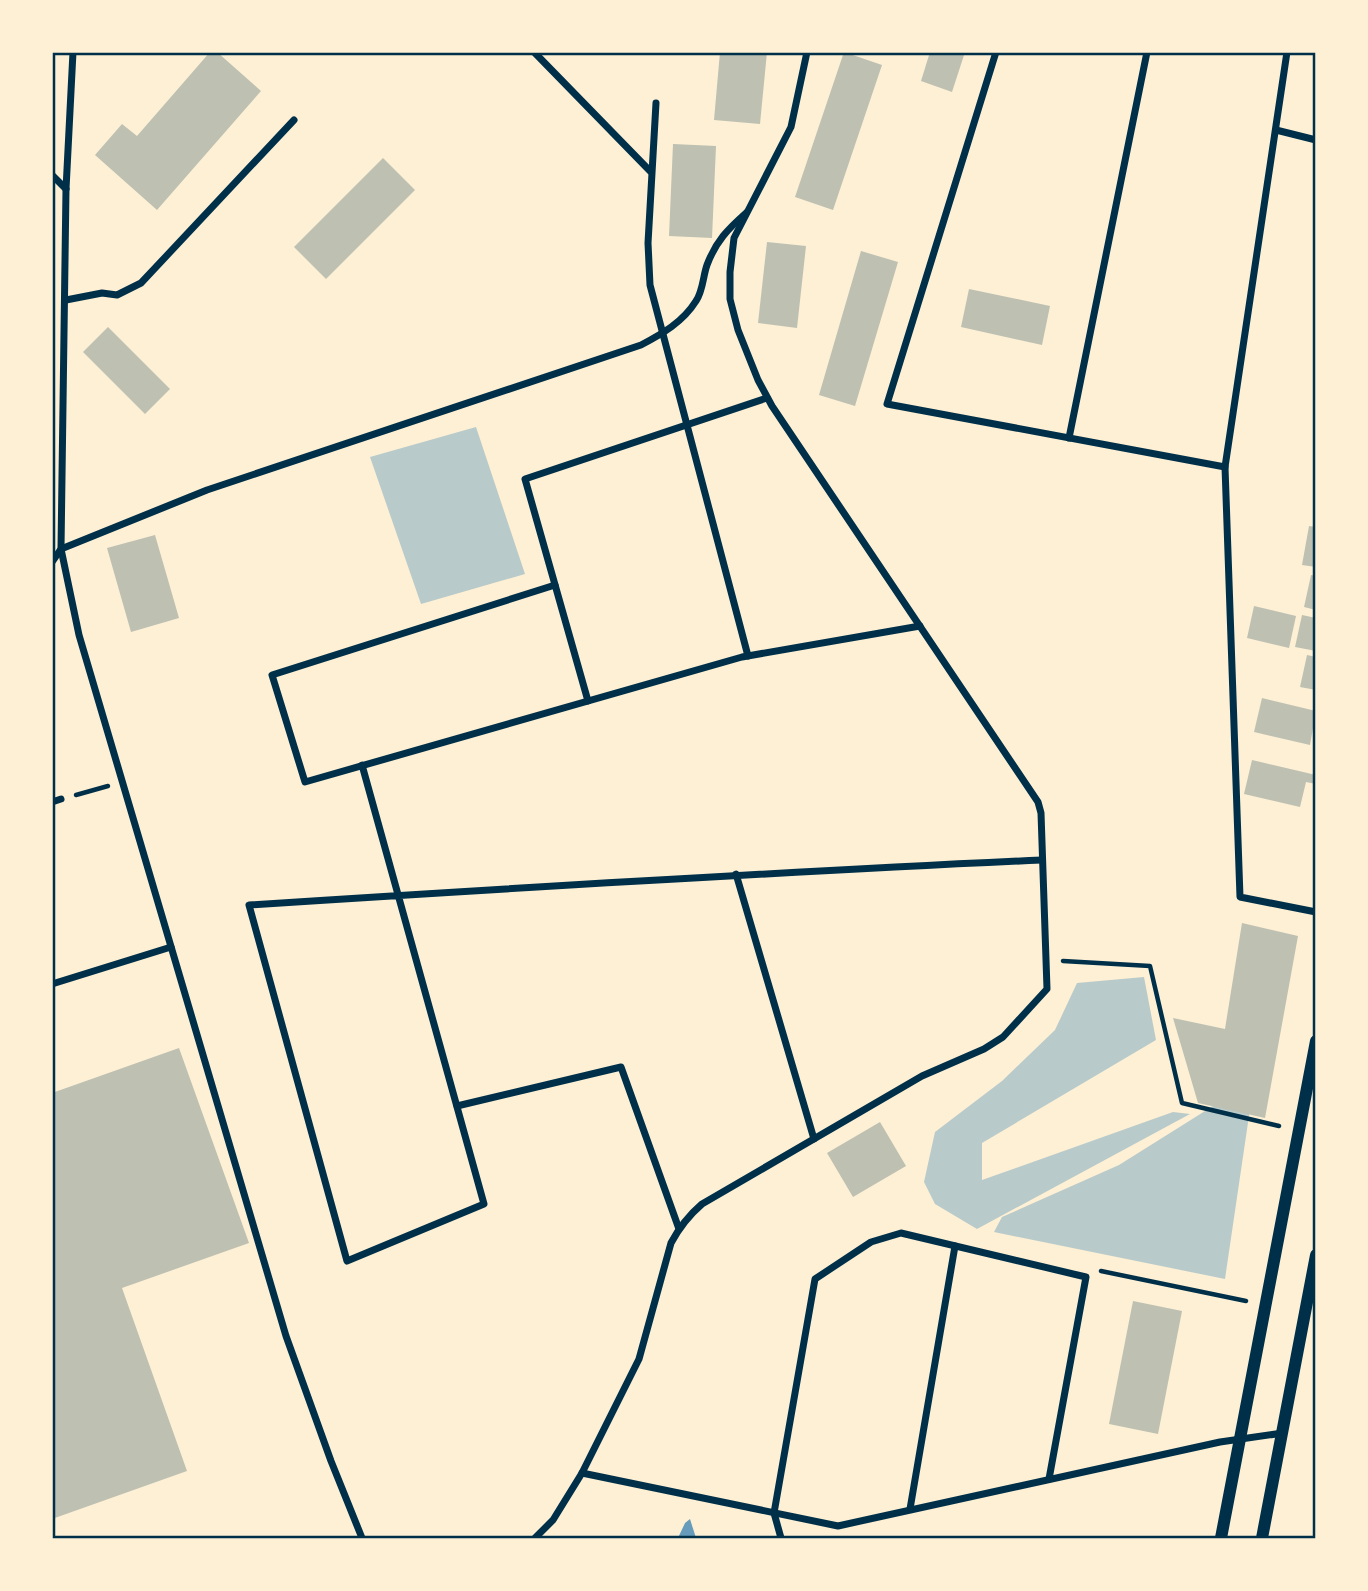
<svg xmlns="http://www.w3.org/2000/svg" width="1368" height="1591" font-family="'Nunito Sans',sans-serif">
	<style>
		.green { fill: #b9caca }
		.water { fill: #669bbc }
		.building { fill: #bec0b2 }
		.lines { fill: none; stroke-linecap: round; stroke-linejoin: round }
		.path { stroke: #003049; stroke-width: 4.5 }
		.minor { stroke: #003049; stroke-width: 7 }
		.tertiary { stroke: #003049; stroke-width: 12 }
		.neatline { fill: none; stroke: #003049; stroke-width: 2.5 }
	</style>
	<rect width="100%" height="100%" fill="#fdf0d5"/>
	<g class="green">
		<path d="M476 427 525 574 421 604 370 457Z"/>
		<path d="M1144 977 1156 1040 982 1143V1180L1173 1112 1190 1114 977 1229 935 1204 924 1182 935 1132 1002 1081 1055 1030 1077 983Z"/>
		<path d="M1221 1101 1250 1109 1225 1279 994 1232 1002 1217 1119 1165Z"/>
	</g>
	<path class="water" d="M690 1519 696 1538H678L685 1523Z"/>
	<g class="building">
		<path d="M210 52H217L261 91 157 210 95 155 122 124 137 136Z"/>
		<path d="M720 52H767L760 124 714 120Z"/>
		<path d="M844 52 882 65 833 210 795 197Z"/>
		<path d="M930 52H965L952 92 921 81Z"/>
		<path d="M673 144 716 146 712 238 669 236Z"/>
		<path d="M383 158 415 190 326 279 294 247Z"/>
		<path d="M767 242 806 246 797 328 758 323Z"/>
		<path d="M861 251 898 262 855 406 819 395Z"/>
		<path d="M969 289 1050 306 1042 345 961 327Z"/>
		<path d="M108 327 170 389 145 414 83 352Z"/>
		<path d="M1309 526 1316 527V567L1302 565Z"/>
		<path d="M155 535 179 618 131 632 107 548Z"/>
		<path d="M1311 575 1316 576V610L1304 607Z"/>
		<path d="M1254 606 1296 616 1289 648 1247 638Z"/>
		<path d="M1302 615 1316 618V651L1295 647Z"/>
		<path d="M1307 655 1316 657V690L1300 687Z"/>
		<path d="M1262 698 1316 711 1310 745 1254 732Z"/>
		<path d="M1252 760 1316 775V784L1306 782 1300 807 1244 794Z"/>
		<path d="M1242 923 1298 936 1265 1118 1198 1103 1173 1018 1225 1029Z"/>
		<path d="M179 1048 249 1243 122 1288 187 1471 52 1519V1093Z"/>
		<path d="M880 1122 906 1166 853 1197 827 1153Z"/>
		<path d="M1133 1301 1182 1311 1158 1434 1109 1424Z"/>
	</g>
	<g class="lines">
		<g class="path">
			<path d="M76 795 108 786"/>
			<path d="M1063 961 1150 966 1182 1103 1279 1126"/>
			<path d="M1101 1271 1246 1301"/>
		</g>
		<g class="minor">
			<path d="M534 52 650 171"/>
			<path d="M996 52 887 404 1225 467"/>
			<path d="M1287 52 1225 467 1240 897 1316 912"/>
			<path d="M656 103 648 243 650 285 748 656"/>
			<path d="M1276 130 1316 140"/>
			<path d="M52 175 66 189"/>
			<path d="M66 300 102 293 117 295 141 283 294 120"/>
			<path d="M1069 438 1147 52"/>
			<path d="M52 562 61 549 66 189 73 52"/>
			<path d="M555 585 272 675 305 782 742 657 920 626"/>
			<path d="M588 701 525 479 767 398"/>
			<path d="M362 765 484 1204 347 1261 249 905C513 888 778 872 1042 860"/>
			<path d="M52 802 61 799"/>
			<path d="M736 874 814 1139"/>
			<path d="M52 984 171 947"/>
			<path d="M457 1106 621 1067 679 1229"/>
			<path d="M582 1473 838 1526 1220 1442 1283 1433"/>
			<path d="M910 1509 955 1246"/>
			<path d="M362 1538 331 1461 286 1336 79 635 61 549 207 490 641 345C662 334 683 322 696 301 703 291 703 276 707 265 716 241 728 229 746 213"/>
			<path d="M535 1538 553 1520 582 1473 639 1359 671 1243C679 1228 688 1216 702 1204L922 1076 984 1049 1003 1037 1047 989 1041 813 1038 802 772 406 758 380 738 330 730 299V272L734 238 791 127 807 52"/>
			<path d="M781 1538 774 1513 815 1279 871 1242 901 1233 1086 1277 1049 1479"/>
		</g>
		<g class="tertiary">
			<path d="M1221 1538 1316 1041"/>
			<path d="M1262 1538 1316 1255"/>
		</g>
	</g>
	<rect width="1368" height="1591" fill="none" stroke="#fdf0d5" stroke-width="108"/>
	<rect x="54" y="54" width="1260" height="1483" class="neatline"/>
</svg>
